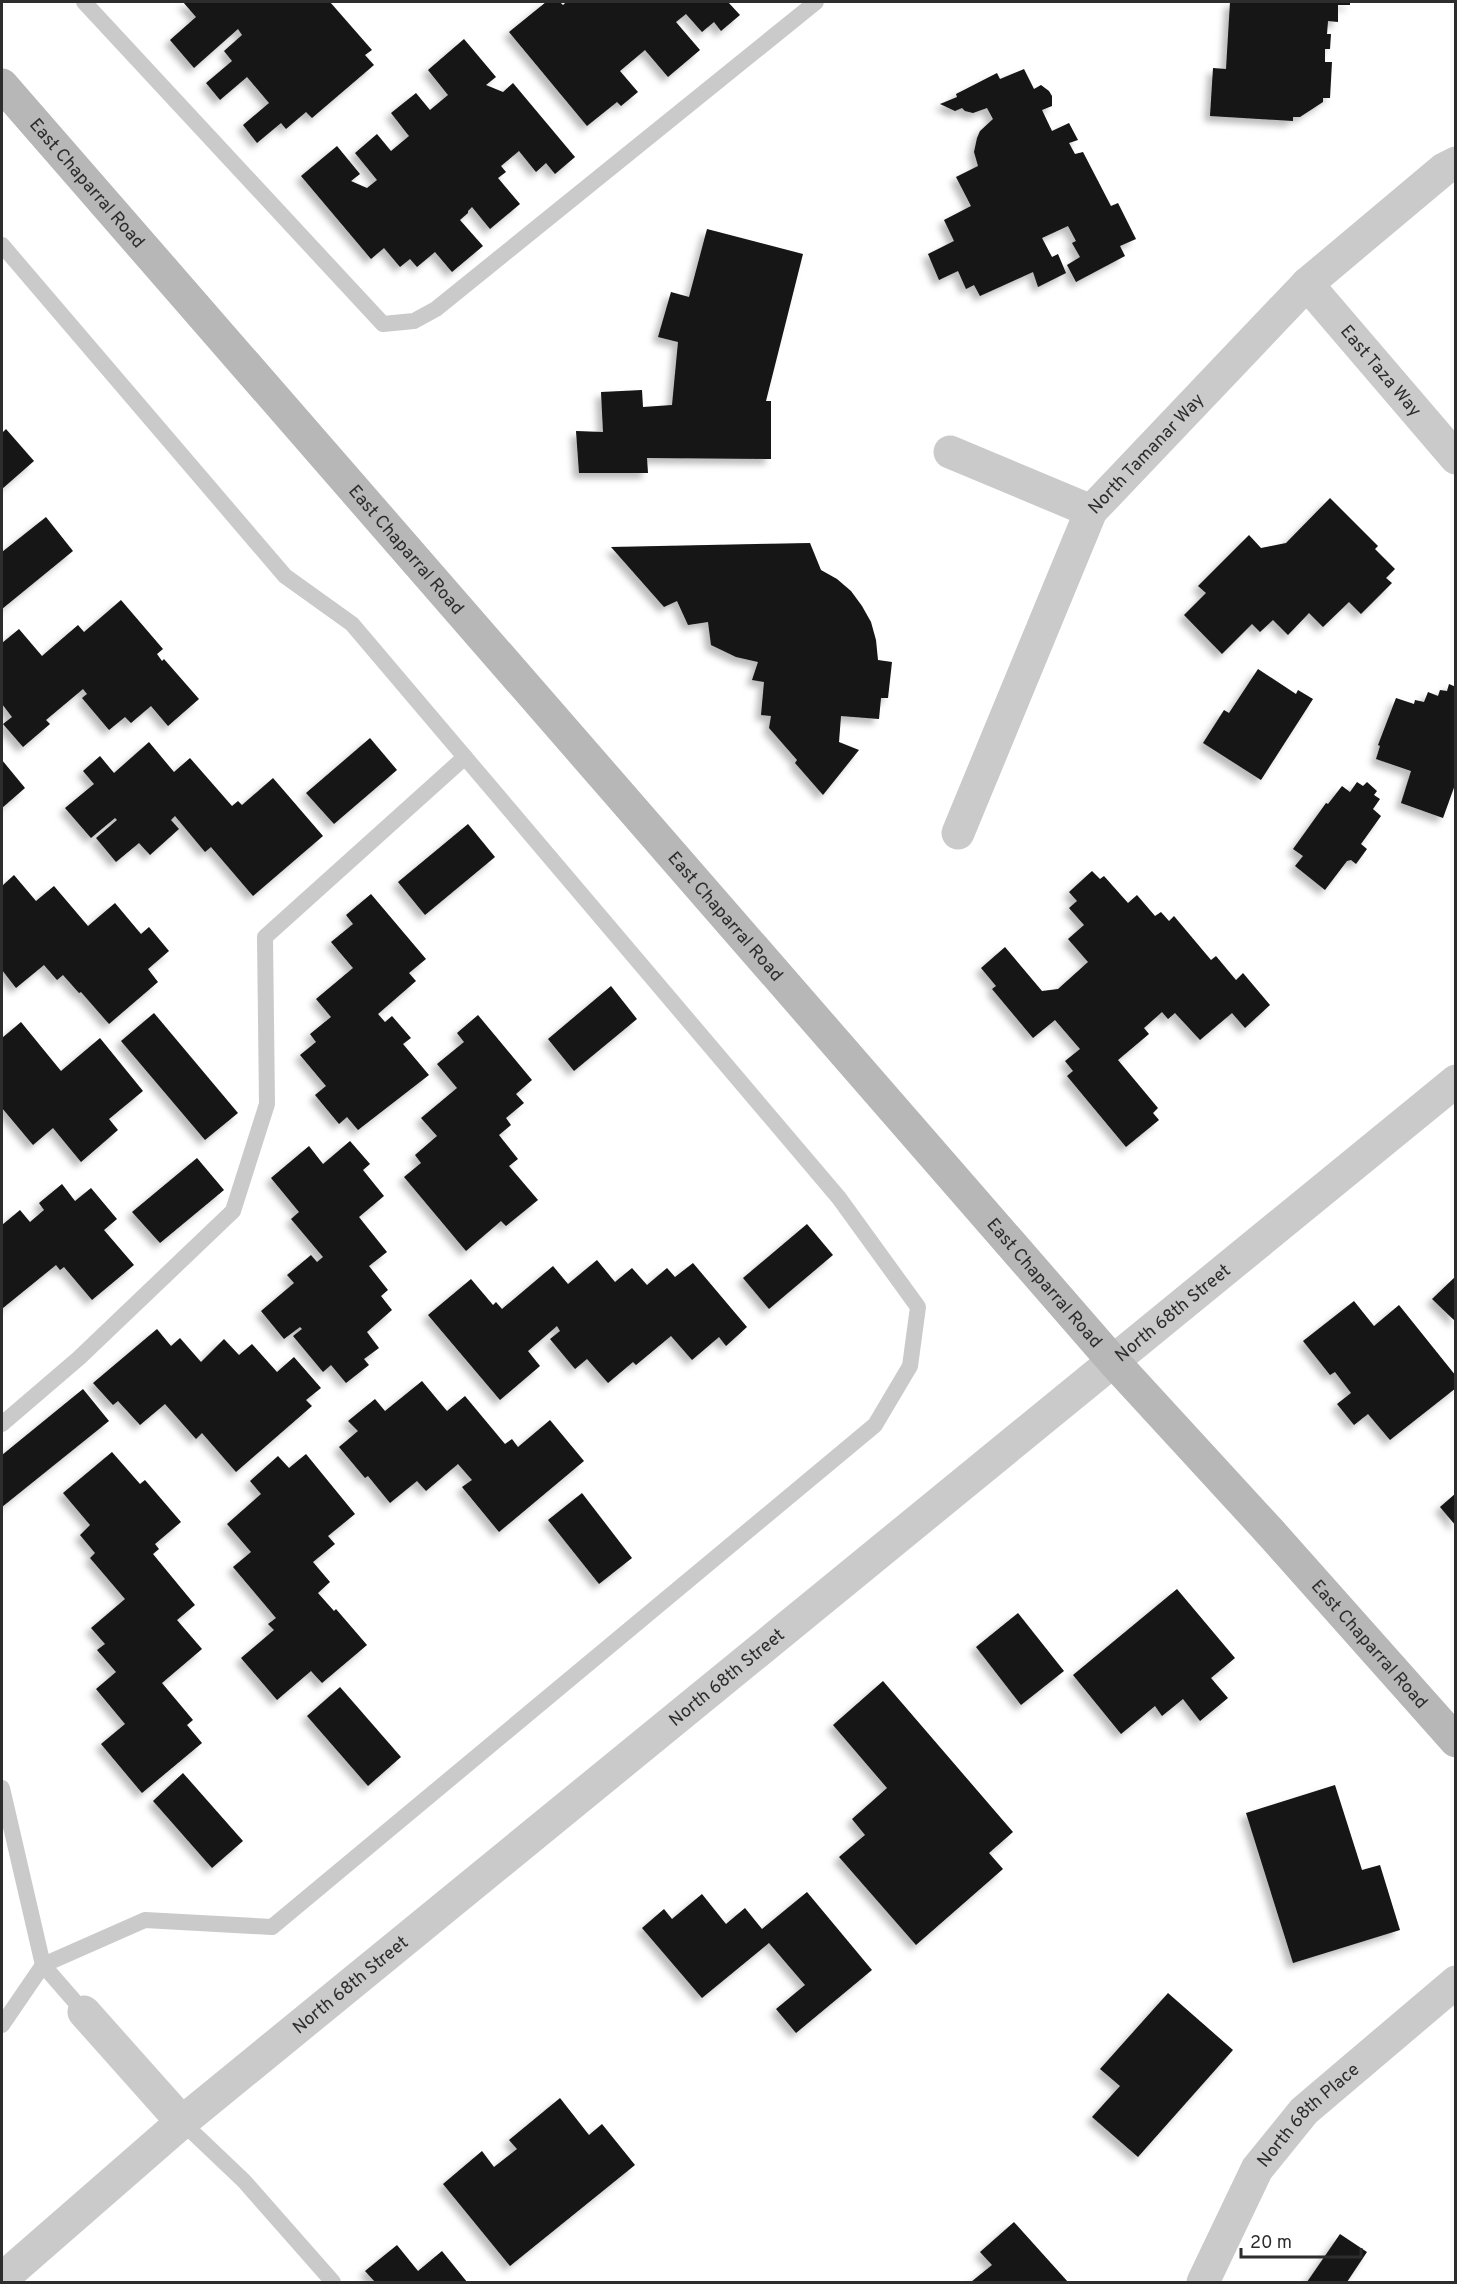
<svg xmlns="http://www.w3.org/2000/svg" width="1457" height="2284" font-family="Overpass,sans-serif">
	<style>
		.building { fill: #141414; filter: url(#shadow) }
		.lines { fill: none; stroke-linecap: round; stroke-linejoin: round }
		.service { stroke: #cacaca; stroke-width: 16 }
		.minor { stroke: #cacaca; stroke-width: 33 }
		.tertiary { stroke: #cacaca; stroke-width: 33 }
		.secondary { stroke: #b7b7b7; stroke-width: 33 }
		.labels { text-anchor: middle; stroke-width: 6; stroke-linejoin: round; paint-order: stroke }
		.street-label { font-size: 18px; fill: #2d2d2d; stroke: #fff }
	</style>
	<defs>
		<filter id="shadow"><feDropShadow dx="-5.5" dy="5.5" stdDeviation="3" flood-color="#0004"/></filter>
	</defs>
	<rect width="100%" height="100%" fill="#fff"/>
	<g class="building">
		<path d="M183 2H330L372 50 365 55 374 65 312 118 306 112 286 129 281 123 257 143 243 125 269 103 247 77 220 100 206 83 232 61 224 51 242 35 238 29 194 68 170 40 196 17Z"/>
		<path d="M546 2H560L563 5 566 2H728L740 15 721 31 714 22 702 32 686 14 676 22 700 50 668 77 645 50 620 71 638 92 621 106 617 102 587 126 509 32Z"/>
		<path d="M1230 2H1350V5H1338V22L1328 21 1327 34H1331L1330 49H1325V62H1332L1330 98H1323V102L1300 117H1293V121L1210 116 1213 68 1226 69Z"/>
		<path d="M464 39 496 77 486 85 503 92 513 83 575 157 555 174 546 163 536 172 519 151 501 166 506 172 498 178 520 204 490 229 472 207 468 211V213L460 220 483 246 452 272 435 252 417 267 410 259 400 267 384 248 371 259 301 176 337 146 360 174 351 181 367 188 377 180 355 153 377 134 391 151 409 136 391 113 416 93 430 110 448 95 428 70Z"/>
		<path d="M1024 69 1034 89 1041 85 1049 91 1052 96V106L1042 110 1052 131 1069 123 1078 140 1069 143 1075 154 1083 152 1111 206 1118 203 1136 239 1120 246 1125 256 1076 282 1067 265 1080 257 1072 243 1076 241 1068 226 1042 238 1052 257 1058 254 1066 273 1038 287 1033 272 980 296 974 285 966 289 958 271 939 280 928 254 954 241 944 220 971 206 956 177 978 166 974 152 977 138 980 131 993 119 987 108 973 113 965 111 962 108 955 111 940 104 957 97 956 94 997 73 1000 79Z"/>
		<path d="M707 229 803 254 766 401H771V459L647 458 648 473H579L576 431 603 432 601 392 642 390 643 407 672 405 678 342 658 337 671 292 689 297Z"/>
		<path d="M6 429 34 461 2 489V433Z"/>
		<path d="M1330 498 1378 546 1375 549 1395 569 1386 578 1392 583 1361 614 1349 602 1323 627 1309 613 1288 635 1273 620 1260 632 1252 624 1222 654 1184 615 1206 593 1198 586 1249 535 1261 548 1286 543Z"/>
		<path d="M46 517 73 551 2 609V552Z"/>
		<path d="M810 543 821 570 837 579 851 591 862 606 871 622 876 640 878 660 892 662 888 698H881L879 719 841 716 839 742 859 750 823 795 795 763 797 760 769 728 771 716 761 715 764 682 752 680 758 662 736 657 711 645 708 622 688 625 677 601 664 607 611 547Z"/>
		<path d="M121 600 163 649 157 654 162 661 164 659 199 699 168 726 151 706 131 723 125 717 109 730 82 698 87 694 83 689 46 720 50 724 23 747 3 724 12 717 2 704V643L19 629 42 656 78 625 84 632Z"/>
		<path d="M1258 669 1296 694 1298 690 1313 699 1261 780 1203 743 1224 710 1229 713Z"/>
		<path d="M1449 684 1456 687V782L1443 818 1401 803 1411 771 1376 759 1380 746 1378 745 1396 698 1414 704 1415 700 1424 702 1428 692 1438 696 1440 690 1447 691Z"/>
		<path d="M370 738 397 770 334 824 306 793Z"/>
		<path d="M149 742 174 772 190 758 232 806 238 801 242 805 273 778 323 836 253 896 211 847 205 852 175 816 171 820 179 829 150 855 139 843 116 862 96 838 117 820 115 818 91 838 65 808 94 784 83 771 100 756 114 773Z"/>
		<path d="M2 760 25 788 2 808Z"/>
		<path d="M1357 782 1363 786 1367 782 1377 791 1374 795 1380 799 1373 809 1381 816 1361 844 1367 849 1356 864 1351 860 1347 861 1325 890 1295 866 1303 856 1293 849 1326 803 1328 804 1342 786 1350 792Z"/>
		<path d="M468 824 495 857 425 915 398 882Z"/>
		<path d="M1092 871 1100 879 1104 876 1128 903 1137 895 1155 916 1161 912 1169 921 1174 916 1211 960 1216 956 1236 980 1243 973 1270 1005 1245 1028 1232 1013 1200 1040 1175 1013 1168 1019 1162 1012 1144 1028 1149 1034 1118 1060 1158 1108 1153 1113 1159 1120 1126 1147 1067 1076 1073 1071 1065 1061 1080 1049 1055 1020 1033 1038 992 989 996 986 981 968 1005 947 1042 991 1058 989 1088 962 1068 939 1084 925 1069 908 1077 901 1069 892Z"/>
		<path d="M14 875 36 901 54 886 88 926 115 903 141 934 149 927 169 951 148 969 158 982 109 1024 81 992 79 993 63 975 57 980 44 965 16 988 2 970V886Z"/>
		<path d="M371 894 426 959 409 973 416 981 378 1014 385 1022 392 1016 411 1038 403 1044 429 1075 358 1130 347 1117 339 1124 315 1095 326 1086 300 1055 316 1042 310 1034 331 1017 316 999 353 968 331 942 353 924 346 915Z"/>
		<path d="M611 986 637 1019 574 1071 548 1039Z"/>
		<path d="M154 1013 238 1113 205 1140 121 1041Z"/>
		<path d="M478 1015 532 1080 516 1094 524 1103 506 1118 511 1125 499 1135 518 1159 509 1166 538 1200 506 1226 501 1221 466 1251 404 1177 421 1163 415 1155 437 1136 421 1118 457 1088 437 1064 464 1042 457 1033Z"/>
		<path d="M21 1022 61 1071 100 1038 143 1091 109 1119 118 1130 81 1162 53 1128 33 1145 2 1108V1038Z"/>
		<path d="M350 1141 370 1164 363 1170 384 1196 359 1217 387 1252 369 1266 388 1290 381 1296 392 1310 367 1332 379 1348 364 1359 369 1365 346 1383 331 1365 323 1372 293 1336 302 1329 300 1327 284 1339 261 1311 294 1283 287 1275 311 1255 317 1262 323 1257 291 1219 299 1212 271 1178 309 1146 323 1164Z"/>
		<path d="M197 1158 224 1190 160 1243 132 1212Z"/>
		<path d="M62 1184 75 1201 91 1188 117 1219 104 1230 134 1265 92 1300 64 1267 60 1270 56 1265 3 1308 2 1306V1225L20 1210 30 1222 44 1210 39 1203Z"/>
		<path d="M807 1224 833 1255 769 1309 743 1278Z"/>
		<path d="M597 1260 615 1282 632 1268 647 1285 667 1268 675 1277 693 1263 747 1327 726 1346 719 1337 692 1360 671 1336 636 1365 633 1362 608 1383 587 1359 575 1369 550 1339 560 1331 557 1326 528 1351 540 1366 500 1400 428 1315 471 1279 493 1305 496 1302 502 1309 553 1266 568 1284Z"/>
		<path d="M1456 1276V1322L1432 1299Z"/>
		<path d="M1354 1301 1374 1326 1399 1305 1456 1376V1388L1390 1440 1368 1414 1354 1425 1337 1404 1351 1393 1335 1372 1330 1375 1303 1341Z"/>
		<path d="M157 1329 171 1346 180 1338 201 1362 224 1339 239 1355 252 1344 277 1372 294 1357 321 1388 306 1400 312 1406 236 1472 202 1433 196 1439 165 1404 140 1425 118 1401 113 1405 93 1383Z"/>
		<path d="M422 1381 447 1411 465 1396 505 1444 512 1439 518 1447 550 1420 584 1461 499 1532 462 1487 472 1480 458 1464 426 1491 417 1481 390 1503 368 1476 365 1478 339 1447 358 1431 348 1421 375 1399 385 1411Z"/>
		<path d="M83 1389 109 1421 2 1507V1455Z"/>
		<path d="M112 1452 140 1484 145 1480 181 1522 155 1544 159 1549 153 1554 195 1605 177 1620 202 1649 162 1683 193 1720 187 1725 202 1743 142 1793 101 1744 125 1724 96 1689 116 1672 97 1650 105 1644 91 1628 125 1599 90 1558 95 1553 80 1535 90 1525 63 1493Z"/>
		<path d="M306 1454 355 1514 328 1536 335 1544 313 1562 330 1582 318 1593 334 1611 336 1609 367 1645 322 1683 311 1671 277 1700 241 1658 274 1630 268 1624 276 1618 233 1567 251 1552 227 1524 261 1494 250 1481 278 1456 289 1468Z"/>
		<path d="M582 1493 632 1558 599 1584 548 1520Z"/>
		<path d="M1456 1493V1526L1440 1507Z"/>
		<path d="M1177 1589 1235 1658 1211 1678 1228 1698 1200 1721 1183 1699 1162 1716 1155 1706 1121 1734 1073 1675Z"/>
		<path d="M1018 1613 1064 1671 1021 1705 976 1647Z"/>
		<path d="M883 1681 1013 1832 989 1853 1003 1869 916 1945 839 1857 865 1835 852 1819 887 1788 833 1725Z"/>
		<path d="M340 1687 401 1757 368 1786 307 1716Z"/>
		<path d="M183 1773 243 1841 212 1868 153 1801Z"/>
		<path d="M1335 1785 1362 1870 1380 1865 1400 1930 1293 1963 1246 1813Z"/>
		<path d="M807 1892 872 1970 796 2033 776 2009 805 1985 769 1943 702 1998 642 1928 664 1909 672 1919 702 1894 726 1924 745 1908 762 1929Z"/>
		<path d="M1168 1993 1233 2050 1138 2157 1092 2117 1120 2086 1100 2069Z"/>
		<path d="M560 2098 589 2135 602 2124 635 2165 510 2266 443 2184 482 2151 494 2167 517 2149 509 2140Z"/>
		<path d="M1014 2222 1068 2282H971L992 2265 980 2252Z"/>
		<path d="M1340 2234 1367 2252 1347 2282H1307Z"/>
		<path d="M397 2245 418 2271 442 2251 467 2282H375L365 2271Z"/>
	</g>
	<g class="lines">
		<g class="service">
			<path d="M84 2 383 324 414 321 436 309 816 2"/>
			<path d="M2 245 285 576 352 624 839 1198 918 1307 910 1366 875 1425 272 1927 145 1920 43 1965 2 2025"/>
			<path d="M2 1424 79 1358 233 1211 267 1104 265 937 465 757"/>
			<path d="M2 1788 43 1965 84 2012"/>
			<path d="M182 2122 244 2181 333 2282"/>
		</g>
		<g class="minor">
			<path id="s1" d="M1307 284 1456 458"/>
			<path d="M950 452 1091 511"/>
			<path id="s2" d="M958 833 1091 511 1307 284 1444 169 1456 163"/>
			<path d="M84 2012 182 2122"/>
			<path id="s3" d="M1203 2282 1257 2169 1304 2111 1456 1982"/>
		</g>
		<path class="tertiary" id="s4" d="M2 2279 182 2122 1456 1081"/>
		<path class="secondary" id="s5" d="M2 85 1112 1360 1271 1533 1456 1741"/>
	</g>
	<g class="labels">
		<g class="street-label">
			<text dy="6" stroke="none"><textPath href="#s5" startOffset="130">East Chaparral Road</textPath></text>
			<text dy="6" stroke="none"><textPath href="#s1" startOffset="114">East Taza Way</textPath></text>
			<text dy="6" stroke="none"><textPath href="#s2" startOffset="428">North Tamanar Way</textPath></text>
			<text dy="6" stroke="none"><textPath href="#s5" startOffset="616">East Chaparral Road</textPath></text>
			<text dy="6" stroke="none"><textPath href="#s5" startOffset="1102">East Chaparral Road</textPath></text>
			<text dy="6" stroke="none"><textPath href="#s5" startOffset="1588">East Chaparral Road</textPath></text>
			<text dy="6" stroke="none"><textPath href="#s4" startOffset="1518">North 68th Street</textPath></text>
			<text dy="6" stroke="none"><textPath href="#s5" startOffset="2074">East Chaparral Road</textPath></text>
			<text dy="6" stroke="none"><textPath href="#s4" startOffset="942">North 68th Street</textPath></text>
			<text dy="6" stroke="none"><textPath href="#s4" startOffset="456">North 68th Street</textPath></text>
			<text dy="6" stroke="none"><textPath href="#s3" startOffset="200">North 68th Place</textPath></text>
		</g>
	</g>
	<rect width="1457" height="2284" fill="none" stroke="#2d2d2d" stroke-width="6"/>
	<path d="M1241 2248v9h120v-9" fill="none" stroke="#2d2d2d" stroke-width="3"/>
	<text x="1250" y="2248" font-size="18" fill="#2d2d2d" stroke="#ffffff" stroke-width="4.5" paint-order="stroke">20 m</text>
</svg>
